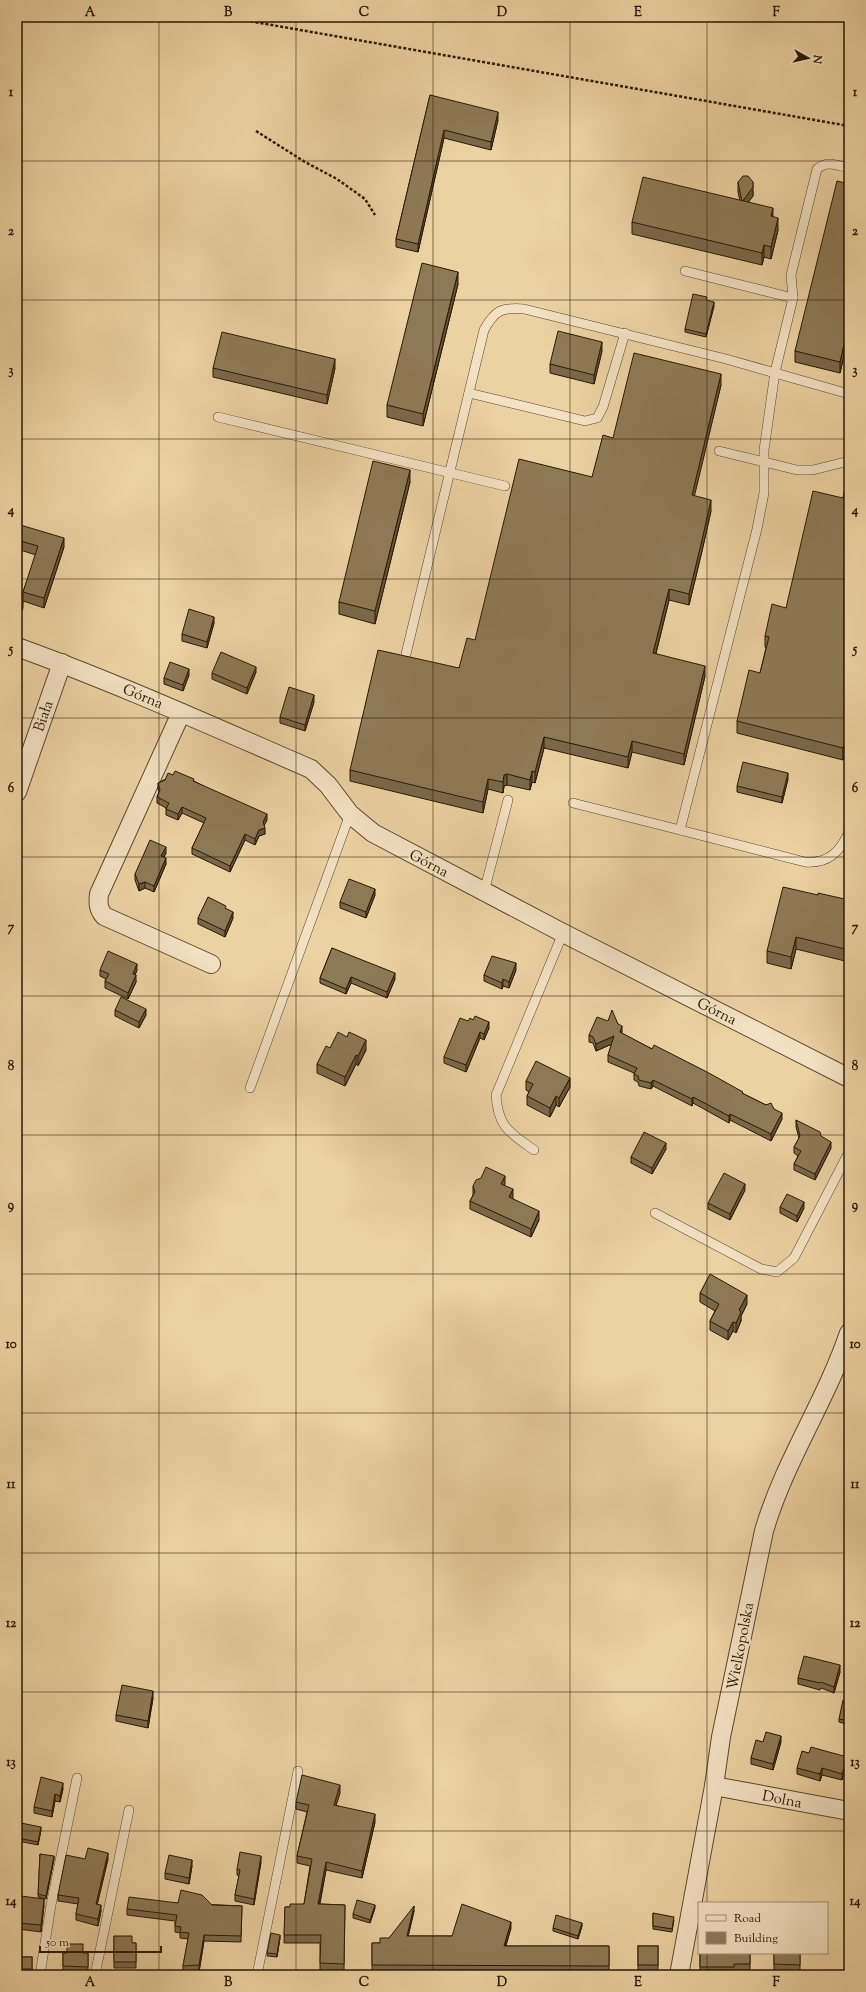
<svg xmlns="http://www.w3.org/2000/svg" width="866" height="1992" font-family="'Sorts Mill Goudy',serif">
	<style>
		.lines { fill: none; stroke-linecap: round; stroke-linejoin: round }
		.service-casing { stroke: #5a472b; stroke-width: 10 }
		.minor-casing { stroke: #5a472b; stroke-width: 20 }
		.path { stroke: #291903; stroke-width: 2.5; stroke-dasharray: 3 2; stroke-linecap: butt }
		.service { stroke: #f3e1c3; stroke-width: 9 }
		.minor { stroke: #f3e1c3; stroke-width: 18 }
		.wall { fill: #7a684a; stroke: #291903 }
		.shaded-wall { fill: #63553c; stroke: #291903 }
		.building { fill: #8e7956; stroke: #291903 }
		.grid { fill: none; stroke: #291903; stroke-width: 1; stroke-opacity: 0.55 }
		.labels { text-anchor: middle; stroke-width: 4; stroke-linejoin: round; paint-order: stroke }
		.street-label { font-size: 15px; fill: #291903; stroke: #f3e1c3 }
		.neatline { fill: none; stroke: #291903; stroke-width: 1.5 }
		.grid-label { font-size: 13px; text-anchor: middle; font-weight: bold; fill: #291903 }
	</style>
	<rect width="100%" height="100%" fill="#ecd1a2"/>
	<filter id="stains"><feTurbulence type="fractalNoise" baseFrequency=".005" numOctaves="4"/><feColorMatrix values="0 0 0 0 .2 0 0 0 0 .09 0 0 0 0 .02 0 0 0 .5 -.17"/></filter>
	<radialGradient id="worn" r=".72"><stop offset=".6" stop-color="#630" stop-opacity="0"/><stop offset="1" stop-color="#630" stop-opacity=".3"/></radialGradient>
	<g class="lines">
		<defs>
			<g id="service">
				<path d="M849 168C836 165 827 160 817 169L791 275 793 298 775 372 764 450V493L757 529 680 830 805 862C828 864 840 852 849 832"/>
				<path d="M685 271 793 298"/>
				<path d="M469 393 585 421 597 418 603 407 625 333"/>
				<path d="M218 417 505 486"/>
				<path d="M719 451 797 470H813L849 461"/>
				<path d="M406 654 484 330C495 310 502 307 524 309L726 359 849 394"/>
				<path d="M573 803 680 830"/>
				<path d="M484 892 508 800"/>
				<path d="M250 1088 350 814"/>
				<path d="M534 1150C509 1132 498 1127 496 1095L563 933"/>
				<path d="M655 1213 761 1269 777 1272 794 1258 849 1152"/>
				<path d="M40 1975 51 1905 77 1778"/>
				<path d="M95 1975 129 1810"/>
				<path d="M257 1975 298 1771"/>
			</g>
			<g id="minor">
				<path d="M17 647C117 683 214 727 311 769L328 785 350 814 373 833 563 933 849 1078"/>
				<path d="M181 713 99 894C98 903 98 909 104 916L211 964"/>
				<path d="M17 792 62 663"/>
				<path d="M714 1786 849 1811"/>
				<path d="M679 1975 714 1786 721 1737 764 1531C784 1462 826 1401 849 1333"/>
			</g>
		</defs>
		<use href="#service" class="service-casing"/>
		<use href="#minor" class="minor-casing"/>
		<g class="path">
			<path d="M226 17 849 126"/>
			<path d="M256 131 305 162 337 179 365 199 375 215"/>
		</g>
		<use href="#service" class="service"/>
		<use href="#minor" class="minor"/>
	</g>
	<g class="wall">
		<path d="M430 95 498 120 491 150 444 138 418 252 396 247V239Z"/>
		<path d="M738 182 753 191V196L748 202 773 217 778 230 771 259 764 257 762 265 632 234V222L740 201 738 192Z"/>
		<path d="M849 184V334L840 373 795 362V351Z"/>
		<path d="M458 284 423 426 387 417V405Z"/>
		<path d="M714 306 706 337 685 332V329Z"/>
		<path d="M602 351 594 384 550 373V364Z"/>
		<path d="M213 368H335L327 404 213 377Z"/>
		<path d="M721 385 694 496 711 511 702 551 689 605 669 600 656 654 705 676 684 765 632 752 628 768 544 748 535 783 532 782 530 790 507 785 504 786 503 793 488 789 483 813 350 781V770L459 668 475 640 592 477 613 438Z"/>
		<path d="M410 482 375 624 339 614V602Z"/>
		<path d="M846 483 843 760 737 733V721L760 673 766 648 765 647V636L786 608 843 498Z"/>
		<path d="M17 524 64 547 44 608 23 601V592L36 555 17 549Z"/>
		<path d="M214 623 207 648 182 641V634Z"/>
		<path d="M256 672 247 694 212 679V673Z"/>
		<path d="M189 675 183 691 164 684V678Z"/>
		<path d="M314 702 305 731 280 723V717Z"/>
		<path d="M173 775 194 781 267 820 264 825 265 834 259 836 255 845 245 840 230 872 192 854V848L204 823 182 813 178 820 166 815V808L157 803V797L159 792 158 789V783Z"/>
		<path d="M788 779 782 803 737 792V786Z"/>
		<path d="M166 853 164 857 166 864 154 892 145 888 139 891 135 880V874Z"/>
		<path d="M375 895 366 918 340 908V902Z"/>
		<path d="M818 895 849 900V962L796 949 791 969 767 963V951Z"/>
		<path d="M226 909 233 918 225 937 198 924V918Z"/>
		<path d="M332 948 395 979 387 998 351 983 346 994 320 983V978Z"/>
		<path d="M100 970H137L135 975 136 982 128 999 105 988V981L106 979 100 976Z"/>
		<path d="M516 970 509 988 503 986 502 989 484 981V975Z"/>
		<path d="M115 1010 146 1015 139 1028 115 1016Z"/>
		<path d="M468 1021 489 1028 484 1040 480 1038 466 1072 444 1063V1057Z"/>
		<path d="M618 1024 622 1032 621 1033 652 1049 774 1109 782 1119 771 1141 730 1120 729 1123 693 1103 692 1106 653 1086 651 1089 639 1086 638 1082 634 1080V1073L608 1062V1055L612 1044 596 1051 593 1043 589 1042V1035Z"/>
		<path d="M330 1048 366 1050 358 1066 356 1064 345 1086 317 1073V1064Z"/>
		<path d="M526 1081 570 1087 559 1107 556 1105 550 1117 527 1105V1096L529 1092 526 1090Z"/>
		<path d="M796 1120 821 1136 831 1148 815 1180 794 1170V1164L798 1156 794 1153V1147L799 1138 796 1127Z"/>
		<path d="M666 1149 652 1174 631 1163V1157Z"/>
		<path d="M505 1184 504 1185 513 1198H512L539 1220 531 1237 470 1209V1201L473 1195V1186Z"/>
		<path d="M745 1190 730 1220 708 1209V1203Z"/>
		<path d="M780 1207 804 1208 797 1222 780 1213Z"/>
		<path d="M700 1293 747 1304 741 1316V1321L736 1333 733 1331 728 1340 710 1330V1321L715 1311 700 1302Z"/>
		<path d="M840 1672 834 1693 821 1688 820 1690 798 1684V1678Z"/>
		<path d="M153 1698 148 1728 116 1721V1715Z"/>
		<path d="M849 1701V1725L839 1722V1719Z"/>
		<path d="M763 1742H781L773 1770 751 1764V1758Z"/>
		<path d="M847 1763 842 1780 822 1775 820 1781 797 1774V1768Z"/>
		<path d="M63 1789 60 1802 55 1801 52 1817 34 1813V1807Z"/>
		<path d="M340 1793 336 1805 375 1822 362 1878 326 1870 320 1904 345 1905 344 1971H320V1943H284L285 1907H290L304 1904 310 1866 297 1863V1856L307 1812 296 1809V1802Z"/>
		<path d="M41 1830 38 1845 18 1841V1838Z"/>
		<path d="M40 1854 54 1859 46 1899 38 1897Z"/>
		<path d="M85 1859H108L97 1904 101 1911 98 1926 76 1920V1914L78 1904 58 1901V1895Z"/>
		<path d="M261 1862 254 1905 235 1901V1895L239 1876 237 1875V1869Z"/>
		<path d="M192 1866 189 1884 165 1879V1873Z"/>
		<path d="M178 1903 242 1906 241 1942 204 1941 199 1972H183V1966L188 1939 180 1938V1933L175 1932V1921L127 1915V1909Z"/>
		<path d="M44 1905 41 1932 18 1929V1923Z"/>
		<path d="M375 1908 370 1923 353 1918V1914Z"/>
		<path d="M414 1911 408 1936H452L511 1928 506 1946H609V1971H372V1943H380L389 1938Z"/>
		<path d="M653 1913 674 1920 672 1932 653 1929Z"/>
		<path d="M582 1926 578 1939 553 1931V1928Z"/>
		<path d="M114 1936 132 1943H136V1968H114Z"/>
		<path d="M280 1938 277 1957 267 1956V1953Z"/>
		<rect x="638" y="1946" width="20" height="26"/>
		<path d="M63 1953H88V1973L63 1972Z"/>
		<path d="M700 1953H750V1971H734V1973H700Z"/>
		<rect x="774" y="1953" width="26" height="18"/>
		<rect x="17" y="1957" width="15" height="15"/>
	</g>
	<g class="shaded-wall">
		<path d="M498 112V120L491 150V142Z"/>
		<path d="M444 130V138L418 252V244Z"/>
		<path d="M753 182V196L742 211V202Z"/>
		<path d="M773 208V221L771 216Z"/>
		<path d="M778 218V230L771 259V247Z"/>
		<path d="M764 245V257L762 265V253Z"/>
		<path d="M458 272V284L423 426V414Z"/>
		<path d="M714 302V306L706 337V334Z"/>
		<path d="M849 323V334L840 373V362Z"/>
		<path d="M602 342V351L594 384V375Z"/>
		<path d="M335 359V368L327 404V395Z"/>
		<path d="M721 374V385L692 506V495Z"/>
		<path d="M410 470V482L375 624V611Z"/>
		<path d="M711 500V511L702 551 689 605V594Z"/>
		<path d="M64 538V547L44 608V598Z"/>
		<path d="M669 589V600L653 664V653Z"/>
		<path d="M23 602V608L17 626V620Z"/>
		<path d="M214 617V623L207 648V642Z"/>
		<path d="M705 666V676L684 765V754Z"/>
		<path d="M256 667V672L247 694V688Z"/>
		<path d="M189 669V675L183 691V685Z"/>
		<path d="M314 695V702L305 731V725Z"/>
		<path d="M849 723V735L843 760V748Z"/>
		<path d="M544 737V748L535 783V772Z"/>
		<path d="M632 741V752L628 768V757Z"/>
		<path d="M532 771V782L530 790V780Z"/>
		<path d="M788 773V779L782 803V797Z"/>
		<path d="M507 774V785L504 786 503 793V782L504 775Z"/>
		<path d="M488 779V789L483 813V802Z"/>
		<path d="M182 807V813L178 820V814Z"/>
		<path d="M267 814V820L263 828V822Z"/>
		<path d="M265 828V834L259 836 255 845V839L259 830Z"/>
		<path d="M245 834V840L230 872V866Z"/>
		<path d="M166 847V853L161 862V856Z"/>
		<path d="M166 858V864L154 892V886Z"/>
		<path d="M145 882V888L139 891V884Z"/>
		<path d="M375 889V895L366 918V912Z"/>
		<path d="M233 912V918L225 937V931Z"/>
		<path d="M796 937V949L791 969V957Z"/>
		<path d="M516 963V970L509 988V982Z"/>
		<path d="M137 964V970L133 980V974Z"/>
		<path d="M395 973V979L387 998V992Z"/>
		<path d="M136 975V982L128 999V993Z"/>
		<path d="M351 977V983L346 994V989Z"/>
		<path d="M503 979V986L502 989V983Z"/>
		<path d="M146 1009V1015L139 1028V1022Z"/>
		<path d="M489 1022V1028L484 1040V1034Z"/>
		<path d="M622 1026V1032L620 1038V1032Z"/>
		<path d="M480 1032V1038L466 1072V1065Z"/>
		<path d="M614 1036V1043L596 1051V1044Z"/>
		<path d="M366 1040V1050L358 1066V1056Z"/>
		<path d="M356 1055V1064L345 1086V1077Z"/>
		<path d="M570 1078V1087L559 1107V1098Z"/>
		<path d="M653 1080V1086L651 1089V1083Z"/>
		<path d="M556 1096V1105L550 1117V1108Z"/>
		<path d="M693 1097V1103L692 1106V1099Z"/>
		<path d="M782 1113V1119L771 1141V1134Z"/>
		<path d="M730 1114V1120L729 1123V1116Z"/>
		<path d="M831 1142V1148L815 1180V1174Z"/>
		<path d="M666 1143V1149L652 1174V1168Z"/>
		<path d="M505 1176V1184L501 1193V1184Z"/>
		<path d="M745 1184V1190L730 1220V1214Z"/>
		<path d="M513 1189V1198L509 1206V1197Z"/>
		<path d="M804 1202V1208L797 1222V1216Z"/>
		<path d="M539 1211V1220L531 1237V1229Z"/>
		<path d="M747 1295V1304L741 1316V1321L736 1333V1323L739 1310Z"/>
		<path d="M733 1322V1331L728 1340V1331Z"/>
		<path d="M840 1665V1672L834 1693V1687Z"/>
		<path d="M153 1691V1698L148 1728V1721Z"/>
		<path d="M781 1736V1742L773 1770V1764Z"/>
		<path d="M847 1757V1763L842 1780V1774Z"/>
		<path d="M822 1768V1775L820 1781V1774Z"/>
		<path d="M63 1783V1789L60 1802V1796Z"/>
		<path d="M340 1785V1793L334 1812V1805Z"/>
		<path d="M55 1794V1801L52 1817V1811Z"/>
		<path d="M375 1814V1822L362 1878V1871Z"/>
		<path d="M41 1827V1830L38 1845V1842Z"/>
		<path d="M108 1853V1859L96 1910V1904Z"/>
		<path d="M54 1856V1859L46 1899V1896Z"/>
		<path d="M261 1856V1862L254 1905V1899Z"/>
		<path d="M192 1860V1866L189 1884V1878Z"/>
		<path d="M326 1862V1870L318 1911V1904Z"/>
		<path d="M44 1899V1905L41 1932V1925Z"/>
		<path d="M101 1905V1911L98 1926V1919Z"/>
		<path d="M375 1905V1908L370 1923V1920Z"/>
		<path d="M414 1906V1911L407 1941V1936Z"/>
		<path d="M511 1922V1928L504 1951V1946Z"/>
		<path d="M582 1923V1926L578 1939V1936Z"/>
		<path d="M204 1935V1941L199 1972V1965Z"/>
		<path d="M280 1935V1938L277 1957V1954Z"/>
	</g>
	<g class="building">
		<path d="M430 95 498 112 491 142 444 130 418 244 396 239Z"/>
		<path d="M743 176H748L753 182V187L742 202 738 182Z"/>
		<path d="M643 177 773 208 771 216 778 218 771 247 764 245 762 253 632 222Z"/>
		<path d="M837 181 849 184V323L840 362 795 351Z"/>
		<path d="M422 263 458 272 423 414 387 405Z"/>
		<path d="M693 294 707 297 706 300 714 302 706 334 685 329Z"/>
		<path d="M558 331 602 342 594 375 550 364Z"/>
		<path d="M222 332 335 359 327 395 213 368Z"/>
		<path d="M634 353 721 374 692 495 711 500 702 540 689 594 669 589 653 653 705 666 684 754 632 741 628 757 544 737 535 772 532 771 530 780 507 774 504 775 503 782 488 779 483 802 350 770 378 650 459 668 467 638 475 640 519 459 592 477 603 435 613 438Z"/>
		<path d="M373 461 410 470 375 611 339 602Z"/>
		<path d="M846 483 849 484V723L843 748 737 721 749 670 760 673 769 637 765 636 772 604 786 608 813 491 843 498Z"/>
		<path d="M17 524 64 538 44 598 23 592 38 546 17 540Z"/>
		<path d="M17 600 23 602 17 620Z"/>
		<path d="M189 609 214 617 207 642 182 634Z"/>
		<path d="M221 652 256 667 247 688 212 673Z"/>
		<path d="M170 662 189 669 183 685 164 678Z"/>
		<path d="M289 687 314 695 305 725 280 717Z"/>
		<path d="M743 762 788 773 782 797 737 786Z"/>
		<path d="M175 771 194 779 193 781 267 814 263 822 265 828 259 830 255 839 245 834 230 866 192 848 206 818 182 807 178 814 166 809 169 803 157 797 160 790 158 783 165 780 168 773 173 775Z"/>
		<path d="M150 840 166 847 161 856 166 858 154 886 145 882 139 884 135 874Z"/>
		<path d="M349 879 375 889 366 912 340 902Z"/>
		<path d="M783 887 818 895V893L849 900V950L796 937 791 957 767 951Z"/>
		<path d="M208 897 226 906 225 908 233 912 225 931 198 918Z"/>
		<path d="M332 948 395 973 387 992 351 977 346 989 320 978Z"/>
		<path d="M108 951 137 964 133 974 136 975 128 993 105 981 109 974 100 970Z"/>
		<path d="M492 956 516 963 509 982 503 979 502 983 484 975Z"/>
		<path d="M121 997 146 1009 139 1022 115 1010Z"/>
		<path d="M612 1010 618 1024 622 1026 620 1032 652 1049 654 1045 707 1072 743 1092 742 1093 766 1105 771 1103 774 1109 782 1113 771 1134 730 1114 729 1116 693 1097 692 1099 653 1080 651 1083 639 1080 638 1076 634 1074 637 1068 608 1055 614 1036 596 1044 593 1037 589 1035 597 1017 608 1021Z"/>
		<path d="M475 1016 489 1022 484 1034 480 1032 466 1065 444 1057 460 1018 468 1021 470 1018 473 1020Z"/>
		<path d="M338 1032 347 1037 349 1032 366 1040 358 1056 356 1055 345 1077 317 1064 326 1046 330 1048Z"/>
		<path d="M536 1061 570 1078 559 1098 556 1096 550 1108 527 1096 533 1084 526 1081Z"/>
		<path d="M796 1120 820 1132 821 1136 831 1142 815 1174 794 1164 801 1151 794 1147 800 1136Z"/>
		<path d="M644 1132 666 1143 652 1168 631 1157Z"/>
		<path d="M486 1167 505 1176 501 1184 513 1189 509 1197 539 1211 531 1229 470 1201 475 1192 473 1186 476 1180 481 1178Z"/>
		<path d="M724 1173 745 1184 730 1214 708 1203Z"/>
		<path d="M787 1194 804 1202 797 1216 780 1207Z"/>
		<path d="M710 1274 747 1295 739 1310 741 1312 736 1323 733 1322 728 1331 710 1321 719 1304 700 1293Z"/>
		<path d="M804 1656 840 1665 834 1687 821 1682 820 1683 798 1678Z"/>
		<path d="M122 1685 153 1691 148 1721 116 1715Z"/>
		<path d="M843 1700 849 1701V1721L839 1719Z"/>
		<path d="M766 1732 781 1736 773 1764 751 1758 756 1740 763 1742Z"/>
		<path d="M811 1747 847 1757 842 1774 822 1768 820 1774 797 1768 802 1751 809 1753Z"/>
		<path d="M302 1775 340 1785 334 1805 375 1814 362 1871 326 1862 318 1904 345 1905 344 1964 320 1963 321 1935H284L285 1907H290V1904H304L312 1859 297 1856 309 1805 296 1802Z"/>
		<path d="M41 1777 63 1783 60 1796 55 1794 52 1811 34 1807Z"/>
		<path d="M21 1823 41 1827 38 1842 18 1838Z"/>
		<path d="M88 1848 108 1853 96 1904 101 1905 98 1919 76 1914 79 1898 58 1895 66 1855 85 1859Z"/>
		<path d="M240 1852 261 1856 254 1899 235 1895 240 1870 237 1869Z"/>
		<path d="M40 1854 54 1856 46 1896 38 1894Z"/>
		<path d="M169 1855 192 1860 189 1878 165 1873Z"/>
		<path d="M181 1890 202 1895 212 1905 242 1906 241 1936 204 1935 199 1965 183 1966 189 1933 180 1932 181 1927 175 1926 177 1915 127 1909 129 1897 178 1903Z"/>
		<path d="M21 1896 44 1899 41 1925 18 1923Z"/>
		<path d="M357 1900 375 1905 370 1920 353 1914Z"/>
		<path d="M462 1904 511 1922 504 1946H609V1966L372 1965V1943H380V1938H389L414 1906 407 1936H452Z"/>
		<path d="M653 1913 674 1917 672 1929 653 1926Z"/>
		<path d="M556 1915 582 1923 578 1936 553 1928Z"/>
		<path d="M271 1933 280 1935 277 1954 267 1953Z"/>
		<path d="M114 1936H132V1943H136V1962H114Z"/>
		<path d="M67 1944H83V1953H88V1967L63 1966V1953H67Z"/>
		<rect x="638" y="1946" width="20" height="19"/>
		<path d="M700 1953H750V1964H734V1967H700Z"/>
		<path d="M774 1953H800V1965L774 1964Z"/>
		<rect x="17" y="1957" width="15" height="12"/>
	</g>
	<path class="grid" d="M159 17V1975M296 17V1975M433 17V1975M570 17V1975M707 17V1903M17 161H849M17 300H849M17 439H849M17 579H849M17 718H849M17 857H849M17 996H849M17 1135H849M17 1274H849M17 1413H849M17 1553H849M17 1692H849M17 1831H849M707 1953V1975"/>
	<g class="labels">
		<g class="street-label">
			<text transform="translate(143 696) rotate(23)" y="5">Górna</text>
			<text transform="translate(43 716) rotate(-71)" y="5">Biała</text>
			<text transform="translate(429 863) rotate(28)" y="5">Górna</text>
			<text transform="translate(717 1011) rotate(27)" y="5">Górna</text>
			<text transform="translate(740 1646) rotate(-79)" y="5">Wielkopolska</text>
			<text transform="translate(782 1799) rotate(11)" y="5">Dolna</text>
		</g>
	</g>
	<rect width="866" height="1992" fill="none" stroke="#ecd1a2" stroke-width="44"/>
	<rect x="698" y="1902" width="130" height="52" fill="#f3e1c3" stroke="#a29176"/>
	<rect x="706" y="1915" width="20" height="6" fill="#f3e1c3" stroke="#a29176"/>
	<text x="734" y="1922" font-size="12" fill="#291903">Road</text>
	<rect x="706" y="1932" width="20" height="12" fill="#8e7956" stroke="#a29176"/>
	<text x="734" y="1942" font-size="12" fill="#291903">Building</text>
	<g transform="translate(808 58) rotate(98)" stroke="#f3e1c3" stroke-width="3" paint-order="stroke">
	<path d="M0-3L7 15L0 10L-7 15Z" fill="#291903"/>
	<text y="-6" font-size="11" font-weight="bold" text-anchor="middle" fill="#291903">N</text>
	</g>
	<path d="M40 1946v6h121v-6" fill="none" stroke="#291903" stroke-width="2"/>
	<text x="46" y="1946" font-size="12" fill="#291903" stroke="#f3e1c3" stroke-width="3" paint-order="stroke">50 m</text>
	<rect x="22" y="22" width="822" height="1948" class="neatline"/>
	<g class="grid-label">
		<text x="90" y="16">A</text>
		<text x="228" y="16">B</text>
		<text x="364" y="16">C</text>
		<text x="502" y="16">D</text>
		<text x="638" y="16">E</text>
		<text x="776" y="16">F</text>
		<text x="11" y="96">1</text>
		<text x="855" y="96">1</text>
		<text x="11" y="235">2</text>
		<text x="855" y="235">2</text>
		<text x="11" y="374">3</text>
		<text x="855" y="374">3</text>
		<text x="11" y="514">4</text>
		<text x="855" y="514">4</text>
		<text x="11" y="653">5</text>
		<text x="855" y="653">5</text>
		<text x="11" y="792">6</text>
		<text x="855" y="792">6</text>
		<text x="11" y="931">7</text>
		<text x="855" y="931">7</text>
		<text x="11" y="1070">8</text>
		<text x="855" y="1070">8</text>
		<text x="11" y="1209">9</text>
		<text x="855" y="1209">9</text>
		<text x="11" y="1348">10</text>
		<text x="855" y="1348">10</text>
		<text x="11" y="1488">11</text>
		<text x="855" y="1488">11</text>
		<text x="11" y="1627">12</text>
		<text x="855" y="1627">12</text>
		<text x="11" y="1766">13</text>
		<text x="855" y="1766">13</text>
		<text x="11" y="1905">14</text>
		<text x="855" y="1905">14</text>
		<text x="90" y="1986">A</text>
		<text x="228" y="1986">B</text>
		<text x="364" y="1986">C</text>
		<text x="502" y="1986">D</text>
		<text x="638" y="1986">E</text>
		<text x="776" y="1986">F</text>
	</g>
	<rect width="100%" height="100%" filter="url(#stains)"/>
	<rect width="100%" height="100%" fill="url(#worn)"/>
</svg>
